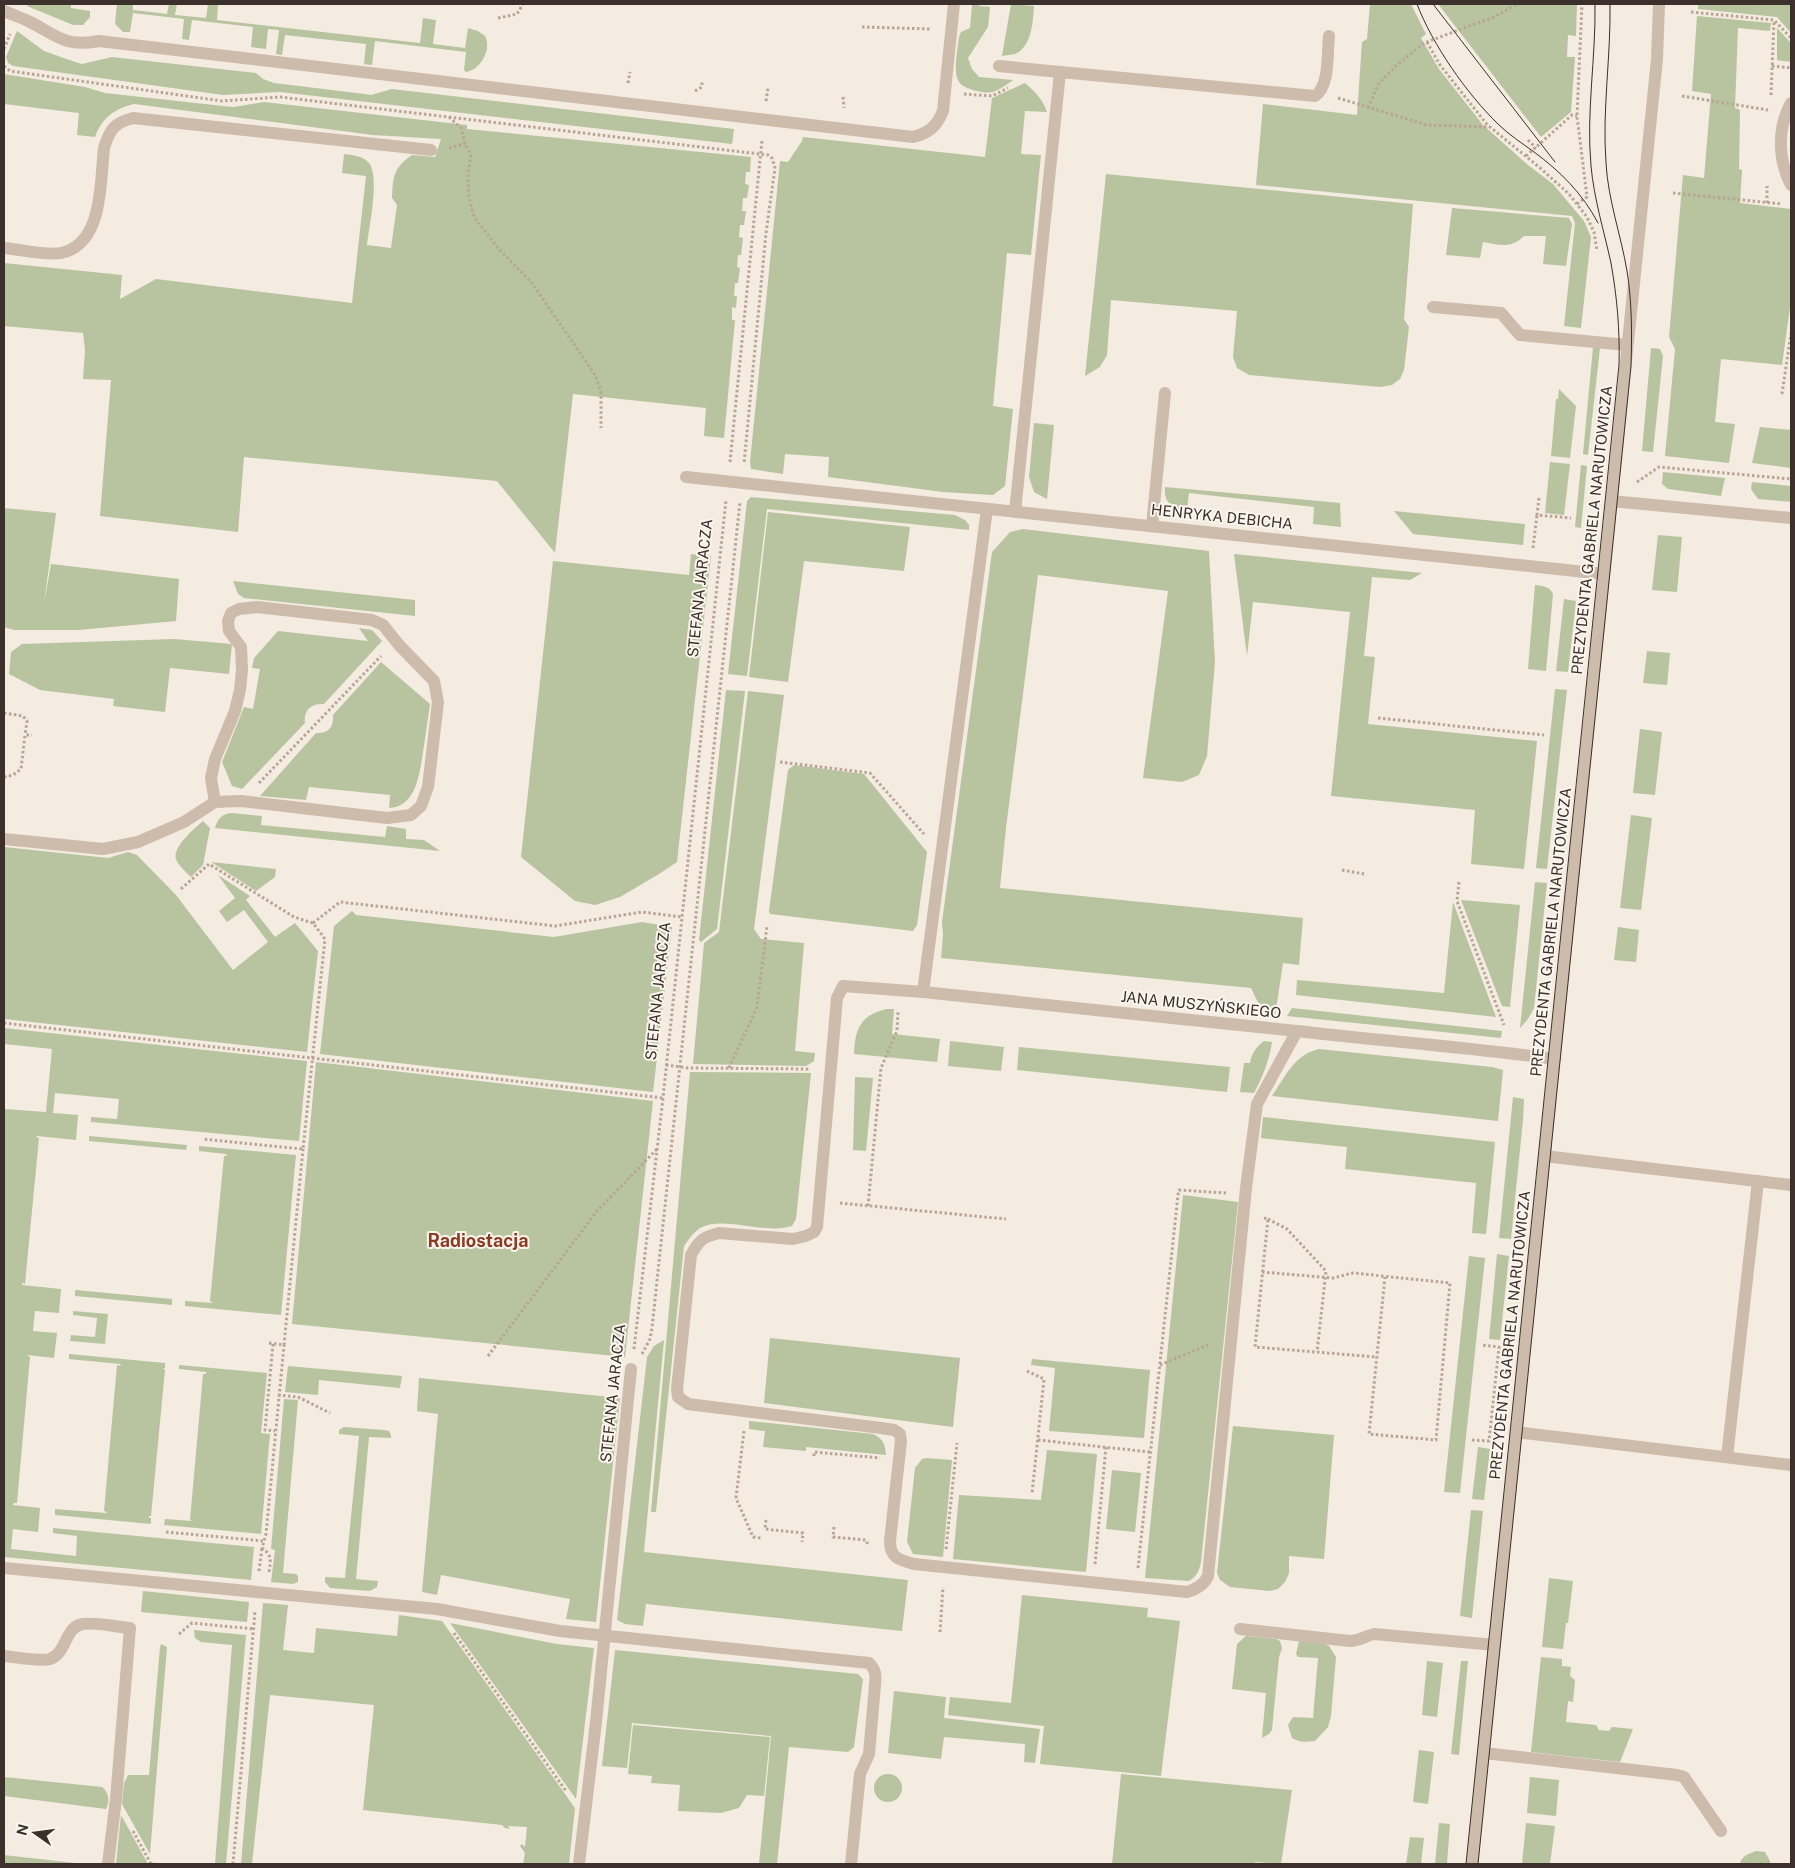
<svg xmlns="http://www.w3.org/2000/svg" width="1795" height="1868" font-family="'Public Sans',sans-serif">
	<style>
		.green { fill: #b8c4a0 }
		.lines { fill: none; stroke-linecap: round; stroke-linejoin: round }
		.path { stroke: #b9a596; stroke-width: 3; stroke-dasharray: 2.5 2.5; stroke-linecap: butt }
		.minor { stroke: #cdbbac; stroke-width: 12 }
		.tram { stroke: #3b302b; stroke-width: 1 }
		.labels { text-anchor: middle; stroke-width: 4; stroke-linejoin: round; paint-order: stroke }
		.street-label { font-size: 15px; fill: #3b302b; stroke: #fbf5ee }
		.quarter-label { font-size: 18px; font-weight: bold; fill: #8c3b22; stroke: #fbf5ee }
	</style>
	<rect width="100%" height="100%" fill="#f4ebe1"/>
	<g class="green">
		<path d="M29 4H71V8L90 11V17L83 25H73L27 6Z"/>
		<path d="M117 4H133V10L167 14 169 4H177L175 15 206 18 208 4H218L217 20 420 43 423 18 436 20 433 44 465 48 468 28 478 31 485 36C492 49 481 70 466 72L464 70 466 52 375 41 372 65 364 64 366 44 285 35 282 55 276 54 279 30 268 29 266 49 251 47 253 27 192 20 189 40 182 39 184 19 133 13 130 32H123L115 24Z"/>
		<path d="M972 4H979V6L990 7 988 27 968 58 972 69 979 77 1013 80C1008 84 999 90 993 92 984 94 961 89 958 80 953 70 958 48 959 37L961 32 970 28Z"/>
		<path d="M1011 4 1034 6C1033 21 1032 47 1015 54 1011 55 1006 55 1002 56Z"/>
		<path d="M1370 4H1411L1426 34 1421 38 1439 69 1483 125 1528 165 1553 184 1584 221 1591 237 1581 328 1564 326 1575 223 1572 216 1256 185 1263 104 1357 115 1362 42 1367 39Z"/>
		<path d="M1438 4H1577L1576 36 1568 35 1567 57H1575L1571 112 1541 137Z"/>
		<path d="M1698 4H1791V33L1777 17 1698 9Z"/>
		<path d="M1697 16 1771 23 1770 31 1738 28 1735 108 1740 110 1739 169 1742 170 1740 203 1791 209V300L1782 365 1721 359 1715 422 1735 424 1729 463 1665 456 1675 349 1669 337 1683 175 1704 178 1711 94 1692 91Z"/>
		<path d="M1777 28 1791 43V62L1777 60Z"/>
		<path d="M17 31 44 51 75 62 82 64 112 57 256 73 263 79 274 83 365 94 371 95 392 89 734 129 732 144 280 92 223 95 13 66 8 63 6 57Z"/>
		<path d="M4 74 85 87 105 93 223 106 234 107 264 102 467 125V129L751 157 750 172H746L745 184 749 185 747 198H743L742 211H746L744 225H740L739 237 743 238 741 255H738L737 267 740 268 738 283H735L734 296H737L736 308 732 307V320H735L724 438 704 436 706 408 573 394 555 553 497 481 244 457 238 532 100 516 111 380 83 379 85 350 83 333 4 326V263L122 275 120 299 156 279 352 303 366 176 342 173 344 154C353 155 363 156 369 163 380 177 369 227 367 245L391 248 397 205 392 198C393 177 393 168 412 155L435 157 441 139 373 135 134 104C114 109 102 118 95 137L77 135 79 113 4 104Z"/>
		<path d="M1025 83C1035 92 1043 99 1047 112L1025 111 1021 154 1041 155 1031 255 1007 253 993 406 1013 409 1005 486 993 495 943 492 828 477 829 457 785 454 783 474 751 469 750 462 780 161 788 162 802 141 803 137 985 157 992 98Z"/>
		<path d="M1106 174 1413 204 1404 319 1409 327 1404 370 1400 379 1392 385 1380 387 1249 375 1237 368 1233 357 1237 311 1111 300 1107 355 1100 367 1085 376Z"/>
		<path d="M1452 208 1569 218 1572 224 1566 266 1543 264 1546 236H1524C1511 249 1500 245 1483 242L1480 258 1446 255Z"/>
		<path d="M1593 347 1600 348 1588 455 1583 454Z"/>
		<path d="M1651 348 1660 349 1663 356 1653 452 1642 451Z"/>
		<path d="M1559 389 1576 406 1570 458 1551 456 1556 399H1558Z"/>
		<path d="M1034 423 1054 425 1047 499 1034 492 1029 477Z"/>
		<path d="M1760 427 1791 430V468L1752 463Z"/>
		<path d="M1550 462 1570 464 1564 515 1545 513Z"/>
		<path d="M1581 465 1587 466 1581 528 1575 527Z"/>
		<path d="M1663 472 1725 478 1721 496 1668 489 1662 484Z"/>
		<path d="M1752 482 1791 486V502L1758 499 1751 489Z"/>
		<path d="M1165 487 1340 503 1341 527 1313 524 1314 507 1189 493 1187 510C1171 506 1164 504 1165 487Z"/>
		<path d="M751 497 955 515 965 520 969 525V530L767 509 747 676 728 674 747 501Z"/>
		<path d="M4 508 56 513 44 604 51 564 179 579 176 621 79 630H14L4 627Z"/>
		<path d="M1394 511 1525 524 1523 545 1413 534Z"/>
		<path d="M768 512 910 527 904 571 804 561 788 682 749 677Z"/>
		<path d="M1023 529 1209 551 1215 662 1207 756 1199 775 1182 782 1143 778 1168 591 1038 575 1006 828 1000 888 1303 918 1299 965 1283 963 1275 1016C1261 1014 1257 1000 1251 988L941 958 943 935 942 922 992 552 1010 532Z"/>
		<path d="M1658 535 1682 537 1677 592 1652 590Z"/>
		<path d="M691 554 711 556 677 862 659 874 620 897 595 905 575 901 521 857 553 561 689 575Z"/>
		<path d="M1234 554 1422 573 1410 580 1372 577 1364 656 1375 657 1368 724 1537 741 1524 869 1471 864 1475 810 1331 796 1350 612 1253 602 1247 656Z"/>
		<path d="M233 581 415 600V616L244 598 238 594Z"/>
		<path d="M1535 585C1543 586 1549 586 1553 594L1546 671 1528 669Z"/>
		<path d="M1564 599 1576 601 1568 672 1556 671Z"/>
		<path d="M359 628 372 630 382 641 324 704C312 703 303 710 305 723L242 789 232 786 222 762 244 707 253 709 260 669 252 668 254 658 278 631 368 641Z"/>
		<path d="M174 639 232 644 229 674 170 668 165 712 113 706 114 699 40 690 9 674 11 652 22 644Z"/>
		<path d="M1647 651 1670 653 1667 685 1643 683Z"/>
		<path d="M381 662 430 704C428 718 426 732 424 746 420 769 418 807 389 808L390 795 309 787 306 800 260 796 316 733C328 734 334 727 333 715Z"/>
		<path d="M1555 689 1567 690 1547 869 1536 868Z"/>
		<path d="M726 690 745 691 717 929 701 942 699 940Z"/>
		<path d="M748 691 784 695 754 929 761 939 804 943 795 1051 815 1053 814 1061 806 1066 693 1064 704 943 719 932Z"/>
		<path d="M1640 729 1662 732 1655 795 1633 793Z"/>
		<path d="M794 765 864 774 927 852 917 925 913 931 770 914 769 911 788 770Z"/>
		<path d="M232 813 262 816 261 825 385 837 387 826 406 829V839L424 840 440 851 215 828C218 818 222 814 232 813Z"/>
		<path d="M1631 815 1652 818 1641 910 1620 908Z"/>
		<path d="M203 821 210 828 203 865 191 877C186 872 178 865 176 859 172 847 195 828 203 821Z"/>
		<path d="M4 847 108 858 128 852 137 855 176 895 233 970 268 942 244 910 227 922 219 911 235 898 218 875 250 896 246 900 275 937 295 923 318 951 307 1052 4 1019Z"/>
		<path d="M211 862 276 869 275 877 256 891Z"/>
		<path d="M1535 882 1547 883 1534 1008 1528 1019 1520 1028Z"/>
		<path d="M1461 900 1520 905 1510 1007 1502 1006Z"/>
		<path d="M1453 902 1496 1017 1296 995 1297 980 1444 993Z"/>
		<path d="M352 911 356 915 554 937 642 922 672 927 653 1092 320 1054 334 926Z"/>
		<path d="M1618 927 1639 930 1636 962 1614 960Z"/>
		<path d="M1292 1008 1502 1031 1501 1038 1287 1016Z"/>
		<path d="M887 1009H894L892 1034 940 1039 937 1062 854 1054C855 1029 860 1015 887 1009Z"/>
		<path d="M4 1028 307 1061 299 1141 91 1122V1117L117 1119 119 1099 55 1093 53 1113 78 1115 76 1140 37 1136 36 1137 39 1138 25 1284 22 1283V1285L61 1289 59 1313 35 1311 33 1331 57 1333 54 1358 27 1355 30 1357 17 1503H14L13 1505 40 1508 38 1532 13 1529 11 1549 76 1556 77 1536 53 1533V1528L254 1547 251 1580 4 1557V1109L46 1112 52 1049 4 1044Z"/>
		<path d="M950 1041 1004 1047 1001 1071 948 1066Z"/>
		<path d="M1264 1041 1272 1042C1269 1061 1263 1076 1254 1093L1240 1092 1244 1063H1250C1252 1053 1255 1048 1264 1041Z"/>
		<path d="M1019 1047 1230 1067 1227 1092 1017 1070Z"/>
		<path d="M1319 1049 1492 1067 1503 1070 1498 1121 1272 1096C1285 1077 1295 1054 1319 1049Z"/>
		<path d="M316 1062 653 1101 625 1357 292 1324Z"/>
		<path d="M690 1072 811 1073 796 1219 792 1226C765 1235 722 1215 700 1228 693 1233 689 1239 684 1246L656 1512H651Z"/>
		<path d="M855 1077 873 1078 866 1151 853 1150Z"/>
		<path d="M1513 1097 1524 1099 1523 1120 1511 1239 1499 1238Z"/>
		<path d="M1263 1117 1495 1142 1486 1234 1472 1233 1476 1183 1345 1169 1347 1147 1261 1138Z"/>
		<path d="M89 1136 187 1145 186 1150 89 1141Z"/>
		<path d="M199 1146 296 1155 281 1315 185 1306V1301L213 1303 210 1301 224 1156H227L226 1154 199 1151Z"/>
		<path d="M1183 1195 1238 1202 1201 1562C1199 1571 1197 1576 1189 1581L1145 1578Z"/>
		<path d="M1497 1254 1509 1256 1500 1340 1489 1339Z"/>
		<path d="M1469 1256 1485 1258 1460 1493 1444 1492Z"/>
		<path d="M75 1290 172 1299V1305L75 1296Z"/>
		<path d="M73 1311 108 1314 105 1344 70 1341 71 1335 95 1337 97 1318 73 1315Z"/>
		<path d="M770 1338 960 1358 953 1427 764 1403Z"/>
		<path d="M664 1340 644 1552 908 1580 902 1631 646 1604 643 1626 625 1624 617 1620 647 1357 654 1346Z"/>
		<path d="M69 1354 165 1363V1368H163L165 1370 151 1516H149V1518H151V1524L55 1515V1509L106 1513 107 1512 104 1511 117 1365 121 1366 120 1364 69 1359Z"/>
		<path d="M1032 1359 1150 1370 1144 1438 1049 1431 1055 1368 1031 1365Z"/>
		<path d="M179 1365 267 1373 261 1433 270 1434 261 1534 164 1525 165 1519 192 1521 190 1520 203 1374H206V1372L179 1369Z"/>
		<path d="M288 1366 402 1376 400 1388 319 1380 318 1395 285 1392Z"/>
		<path d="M419 1378 620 1398 596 1622 566 1619 570 1599 441 1575 437 1595 422 1592 438 1414 417 1411Z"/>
		<path d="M284 1399 298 1400 283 1573 296 1574 298 1576V1582L293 1584 271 1582 275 1550 271 1549Z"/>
		<path d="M749 1421 873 1434C883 1439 885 1443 886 1455L806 1447V1451L763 1447 765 1431 749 1429Z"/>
		<path d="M1233 1426 1334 1435 1324 1559 1289 1556V1573L1285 1582 1278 1589 1270 1591 1230 1587 1220 1580 1217 1573Z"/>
		<path d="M344 1427 384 1430 389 1431 391 1435V1438L369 1437 356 1579 378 1581 377 1587 370 1591 330 1588 325 1582V1577L345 1578 359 1436 339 1434V1430Z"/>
		<path d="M1478 1447 1490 1449 1484 1500 1472 1499Z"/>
		<path d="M1047 1450 1097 1454 1086 1572 953 1559 959 1495 1041 1500Z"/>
		<path d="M926 1458 952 1460 943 1557 913 1554 907 1542 915 1468 922 1459Z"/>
		<path d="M1112 1470 1141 1473 1135 1532 1106 1529Z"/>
		<path d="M1471 1510 1483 1511 1472 1618 1460 1616Z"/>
		<path d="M1549 1578 1573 1581 1568 1623H1566L1563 1649 1542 1647Z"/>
		<path d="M143 1591 249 1602 247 1622 141 1612Z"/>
		<path d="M1022 1595 1148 1608 1147 1617 1180 1621 1161 1776 1040 1764 1044 1726 948 1715 950 1697 1011 1703Z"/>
		<path d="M263 1603 288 1605 283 1650 314 1653 316 1628 397 1636 399 1615 442 1621 575 1808 569 1864H523L525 1853 520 1846 522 1844 525 1847 527 1827 508 1826 510 1829 505 1828 502 1825 363 1810 374 1705 270 1695 252 1864H241Z"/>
		<path d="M450 1623 557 1644 594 1648 576 1799Z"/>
		<path d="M194 1630 246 1635 226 1864H215L232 1645 201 1642 195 1638Z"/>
		<path d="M1246 1636 1276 1639 1280 1641 1282 1648 1279 1657 1272 1730 1269 1734 1262 1738 1266 1693 1232 1689 1237 1644Z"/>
		<path d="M1299 1641 1325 1644 1329 1646 1336 1657 1331 1716 1328 1727 1315 1741C1306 1742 1300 1743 1292 1738L1288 1725 1293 1717 1313 1718 1318 1658 1298 1657 1296 1654Z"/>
		<path d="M161 1644 167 1647 150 1854 122 1804 124 1783 128 1775H149L160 1647Z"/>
		<path d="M615 1650 858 1674 863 1679 854 1747 848 1752 789 1747 777 1864H759L771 1736 632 1723 627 1768 602 1766Z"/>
		<path d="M1541 1657 1562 1659V1666L1571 1667 1570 1676 1575 1680 1573 1702 1568 1701 1566 1722 1596 1725 1599 1730 1609 1731 1612 1727 1633 1729 1620 1762 1531 1752Z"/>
		<path d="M1427 1661 1443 1663 1437 1717 1422 1715Z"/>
		<path d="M1461 1661H1468L1459 1755 1451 1754Z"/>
		<path d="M894 1691 946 1697 944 1718 1040 1729 1035 1763 1024 1762 1025 1744 944 1737 941 1759 888 1753Z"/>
		<path d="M633 1725 770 1737 764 1796 747 1795 739 1808 721 1813 678 1811 680 1785 651 1783 652 1776 628 1774Z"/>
		<path d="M1419 1750 1434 1752 1428 1804 1413 1802Z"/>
		<circle cx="888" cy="1788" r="14"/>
		<path d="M1121 1774 1292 1790 1281 1864 1255 1862V1864H1112Z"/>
		<path d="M4 1777 102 1787C109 1792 110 1802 106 1809L4 1796Z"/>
		<path d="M1530 1777 1559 1780 1556 1816 1527 1813Z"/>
		<path d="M121 1815 148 1864H116Z"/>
		<path d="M1439 1823 1450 1824 1447 1864H1435Z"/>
		<path d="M1526 1823 1555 1826 1550 1864H1522Z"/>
		<path d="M1410 1837 1424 1838 1421 1864H1406Z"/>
		<path d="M1756 1851 1765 1852 1770 1861V1864H1740L1741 1860 1746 1855Z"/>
		<path d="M4 1855 75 1863V1864H4Z"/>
	</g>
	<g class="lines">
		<g class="path">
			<path d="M1691 12 1774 20 1791 38"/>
			<path d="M498 18 517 14 523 4"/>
			<path d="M862 27 931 29"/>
			<path d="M1427 42 1440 65 1489 127"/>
			<path d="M4 49 10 34"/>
			<path d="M4 66 10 71 222 101 280 97 768 155 772 158 775 168 766 233 744 464"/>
			<path d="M1772 66 1791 68"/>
			<path d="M628 83 630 72"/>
			<path d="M695 91 702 87V81"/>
			<path d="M964 94 992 96 1008 88"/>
			<path d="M1771 95 1774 20"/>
			<path d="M1682 96 1768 110"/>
			<path d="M843 97 844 108"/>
			<path d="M1338 98 1427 125 1490 127 1539 167 1569 194 1587 217 1594 232 1597 251"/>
			<path d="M766 101 768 88"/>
			<path d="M1368 108 1379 83 1397 65 1424 43 1494 17 1517 4"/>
			<path d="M449 117 461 128 465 144 471 154 468 176 469 197 474 217 498 248 532 283 595 375 601 391V428"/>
			<path d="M1528 140 1536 148"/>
			<path d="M449 148 465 144"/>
			<path d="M1526 156 1572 115 1577 116"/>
			<path d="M1673 193 1782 204"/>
			<path d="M1767 203V186"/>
			<path d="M1577 204 1587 197 1577 116 1582 4"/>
			<path d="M1782 394 1791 333"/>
			<path d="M730 462 762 140"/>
			<path d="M1637 482 1659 467 1791 479"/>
			<path d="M1539 498 1537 515 1571 518"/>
			<path d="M1533 548 1537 515"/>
			<path d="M4 713 23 716 27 721 25 735"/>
			<path d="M1378 718 1544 735"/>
			<path d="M780 762 870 773 924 834"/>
			<path d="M4 777 13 775 21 769 25 735H32"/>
			<path d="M259 783 381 656"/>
			<path d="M1342 870 1364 874"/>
			<path d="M1459 882 1457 901 1504 1025"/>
			<path d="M181 889 209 864 294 917 313 923 325 939 303 1149 203 1139"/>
			<path d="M313 923 340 902 555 926 642 912 682 917"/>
			<path d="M4 1023 663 1098"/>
			<path d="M666 1065 688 1068 810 1069"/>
			<path d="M729 1068 757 1007 767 926"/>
			<path d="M840 1203 1006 1219"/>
			<path d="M868 1206 881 1068 897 1031 898 1011"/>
			<path d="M1264 1218 1268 1219 1255 1347 1376 1357"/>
			<path d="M1268 1219 1287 1229 1326 1271 1317 1352"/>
			<path d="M1262 1272 1333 1278 1353 1273 1450 1283 1436 1440 1369 1434 1385 1277"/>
			<path d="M269 1343 284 1345 303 1149"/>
			<path d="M273 1344 265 1430 275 1431"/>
			<path d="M634 1349 663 1098 726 500"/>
			<path d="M642 1354 650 1339 652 1328 740 502"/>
			<path d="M488 1356 597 1211 657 1149"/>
			<path d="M1160 1365 1210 1344"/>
			<path d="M1027 1371 1044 1379 1032 1494"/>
			<path d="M278 1395 298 1397 330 1413"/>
			<path d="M744 1431 736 1498 753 1537 761 1538"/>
			<path d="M1038 1440 1150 1452"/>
			<path d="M1472 1440 1489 1441 1499 1347 1481 1345"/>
			<path d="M814 1456V1452L880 1458"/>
			<path d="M766 1520 765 1529 803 1533 802 1542"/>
			<path d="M834 1527 833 1537 866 1540 868 1545"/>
			<path d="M166 1532 264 1541"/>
			<path d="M946 1549 957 1443"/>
			<path d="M1095 1564 1106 1447"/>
			<path d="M1138 1568 1178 1195 1179 1190 1226 1193"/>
			<path d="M259 1571 262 1548"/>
			<path d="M269 1572C271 1560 272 1555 262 1548L266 1534 284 1345"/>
			<path d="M940 1632 943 1587"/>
			<path d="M454 1633 566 1791"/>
			<path d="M179 1634 192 1623 254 1629"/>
			<path d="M133 1831 151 1864H155"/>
			<path d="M233 1864 255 1611"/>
		</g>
		<g class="minor">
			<path d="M4 11C11 14 19 17 26 20 56 34 63 48 99 41L913 137C929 133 937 126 943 111L954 4"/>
			<path d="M999 66 1060 72"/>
			<path d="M1791 103C1777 128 1778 160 1791 185"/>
			<path d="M4 248C18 249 48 256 61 253 104 244 100 181 104 148 110 129 114 123 133 118L431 150"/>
			<path d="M1433 307 1501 313 1520 335 1627 345"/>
			<path d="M686 477 1604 574"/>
			<path d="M1611 501 1791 518"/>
			<path d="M1015 512 1060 72 1315 96C1330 86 1327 53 1329 36"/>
			<path d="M1152 526 1165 393"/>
			<path d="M4 839 103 849 138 842 184 822 215 802 241 801 387 818 411 815 421 806 428 787 438 702 434 681 399 645 383 625 372 620 257 607 239 609 231 613 228 621 229 631 241 647 242 670 240 690 235 711 215 759 211 778 215 802"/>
			<path d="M923 992 987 509"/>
			<path d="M1297 1031 1257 1104 1246 1188 1208 1576C1204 1585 1197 1589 1187 1592L914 1564C899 1560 890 1558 890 1541L901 1441 900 1434 894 1430 881 1428 688 1404 678 1397 677 1389 691 1255C699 1240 703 1237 719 1233L793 1239 806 1236 814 1232 817 1227 837 998 843 986 923 992 1297 1031C1382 1041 1469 1047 1555 1059"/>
			<path d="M1544 1156 1791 1185"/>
			<path d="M1516 1432 1791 1465"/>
			<path d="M1727 1457 1758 1181"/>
			<path d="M4 1568 437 1609 560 1631 869 1663C876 1670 876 1675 875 1685L869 1754 860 1774 851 1864"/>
			<path d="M1240 1629 1350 1641C1359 1641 1365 1636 1374 1634L1495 1645"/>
			<path d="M4 1656C15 1657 40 1662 50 1659 67 1653 65 1626 83 1624 96 1622 116 1627 130 1628L116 1799 108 1864"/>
			<path d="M1484 1753 1677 1775 1684 1777 1721 1831"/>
			<path d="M579 1864 596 1722 631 1369"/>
			<path d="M1472 1864 1657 59 1659 4"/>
		</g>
		<g class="tram">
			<path d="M1417 4C1432 44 1467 94 1498 124 1509 135 1522 143 1534 152 1560 171 1583 194 1598 223"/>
			<path d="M1433 4 1555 162"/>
			<path d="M1466 1864 1619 365C1620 330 1617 297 1611 263 1604 231 1594 199 1591 166 1586 112 1596 58 1595 4"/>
			<path d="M1478 1864 1631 366C1632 334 1632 302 1627 271 1621 235 1608 200 1606 163 1602 110 1611 57 1610 4"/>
		</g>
	</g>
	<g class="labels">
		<g class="street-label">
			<text transform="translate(1222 517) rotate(6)" y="5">HENRYKA DEBICHA</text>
			<text transform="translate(1592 530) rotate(-84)" y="5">PREZYDENTA GABRIELA NARUTOWICZA</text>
			<text transform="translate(700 588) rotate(-84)" y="5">STEFANA JARACZA</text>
			<text transform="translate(1551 932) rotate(-84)" y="5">PREZYDENTA GABRIELA NARUTOWICZA</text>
			<text transform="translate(658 991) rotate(-84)" y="5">STEFANA JARACZA</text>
			<text transform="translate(1201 1005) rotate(6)" y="5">JANA MUSZYŃSKIEGO</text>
			<text transform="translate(1510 1335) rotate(-84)" y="5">PREZYDENTA GABRIELA NARUTOWICZA</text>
			<text transform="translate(613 1393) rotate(-84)" y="5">STEFANA JARACZA</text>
		</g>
		<g class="quarter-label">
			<text x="478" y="1247">Radiostacja</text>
		</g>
	</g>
	<rect width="1795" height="1868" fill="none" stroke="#3b302b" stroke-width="10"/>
	<g transform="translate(35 1833) rotate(284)" stroke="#fbf5ee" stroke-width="4" paint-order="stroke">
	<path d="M0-4L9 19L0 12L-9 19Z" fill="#3b302b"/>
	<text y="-8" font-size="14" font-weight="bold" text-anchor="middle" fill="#3b302b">N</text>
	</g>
</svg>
